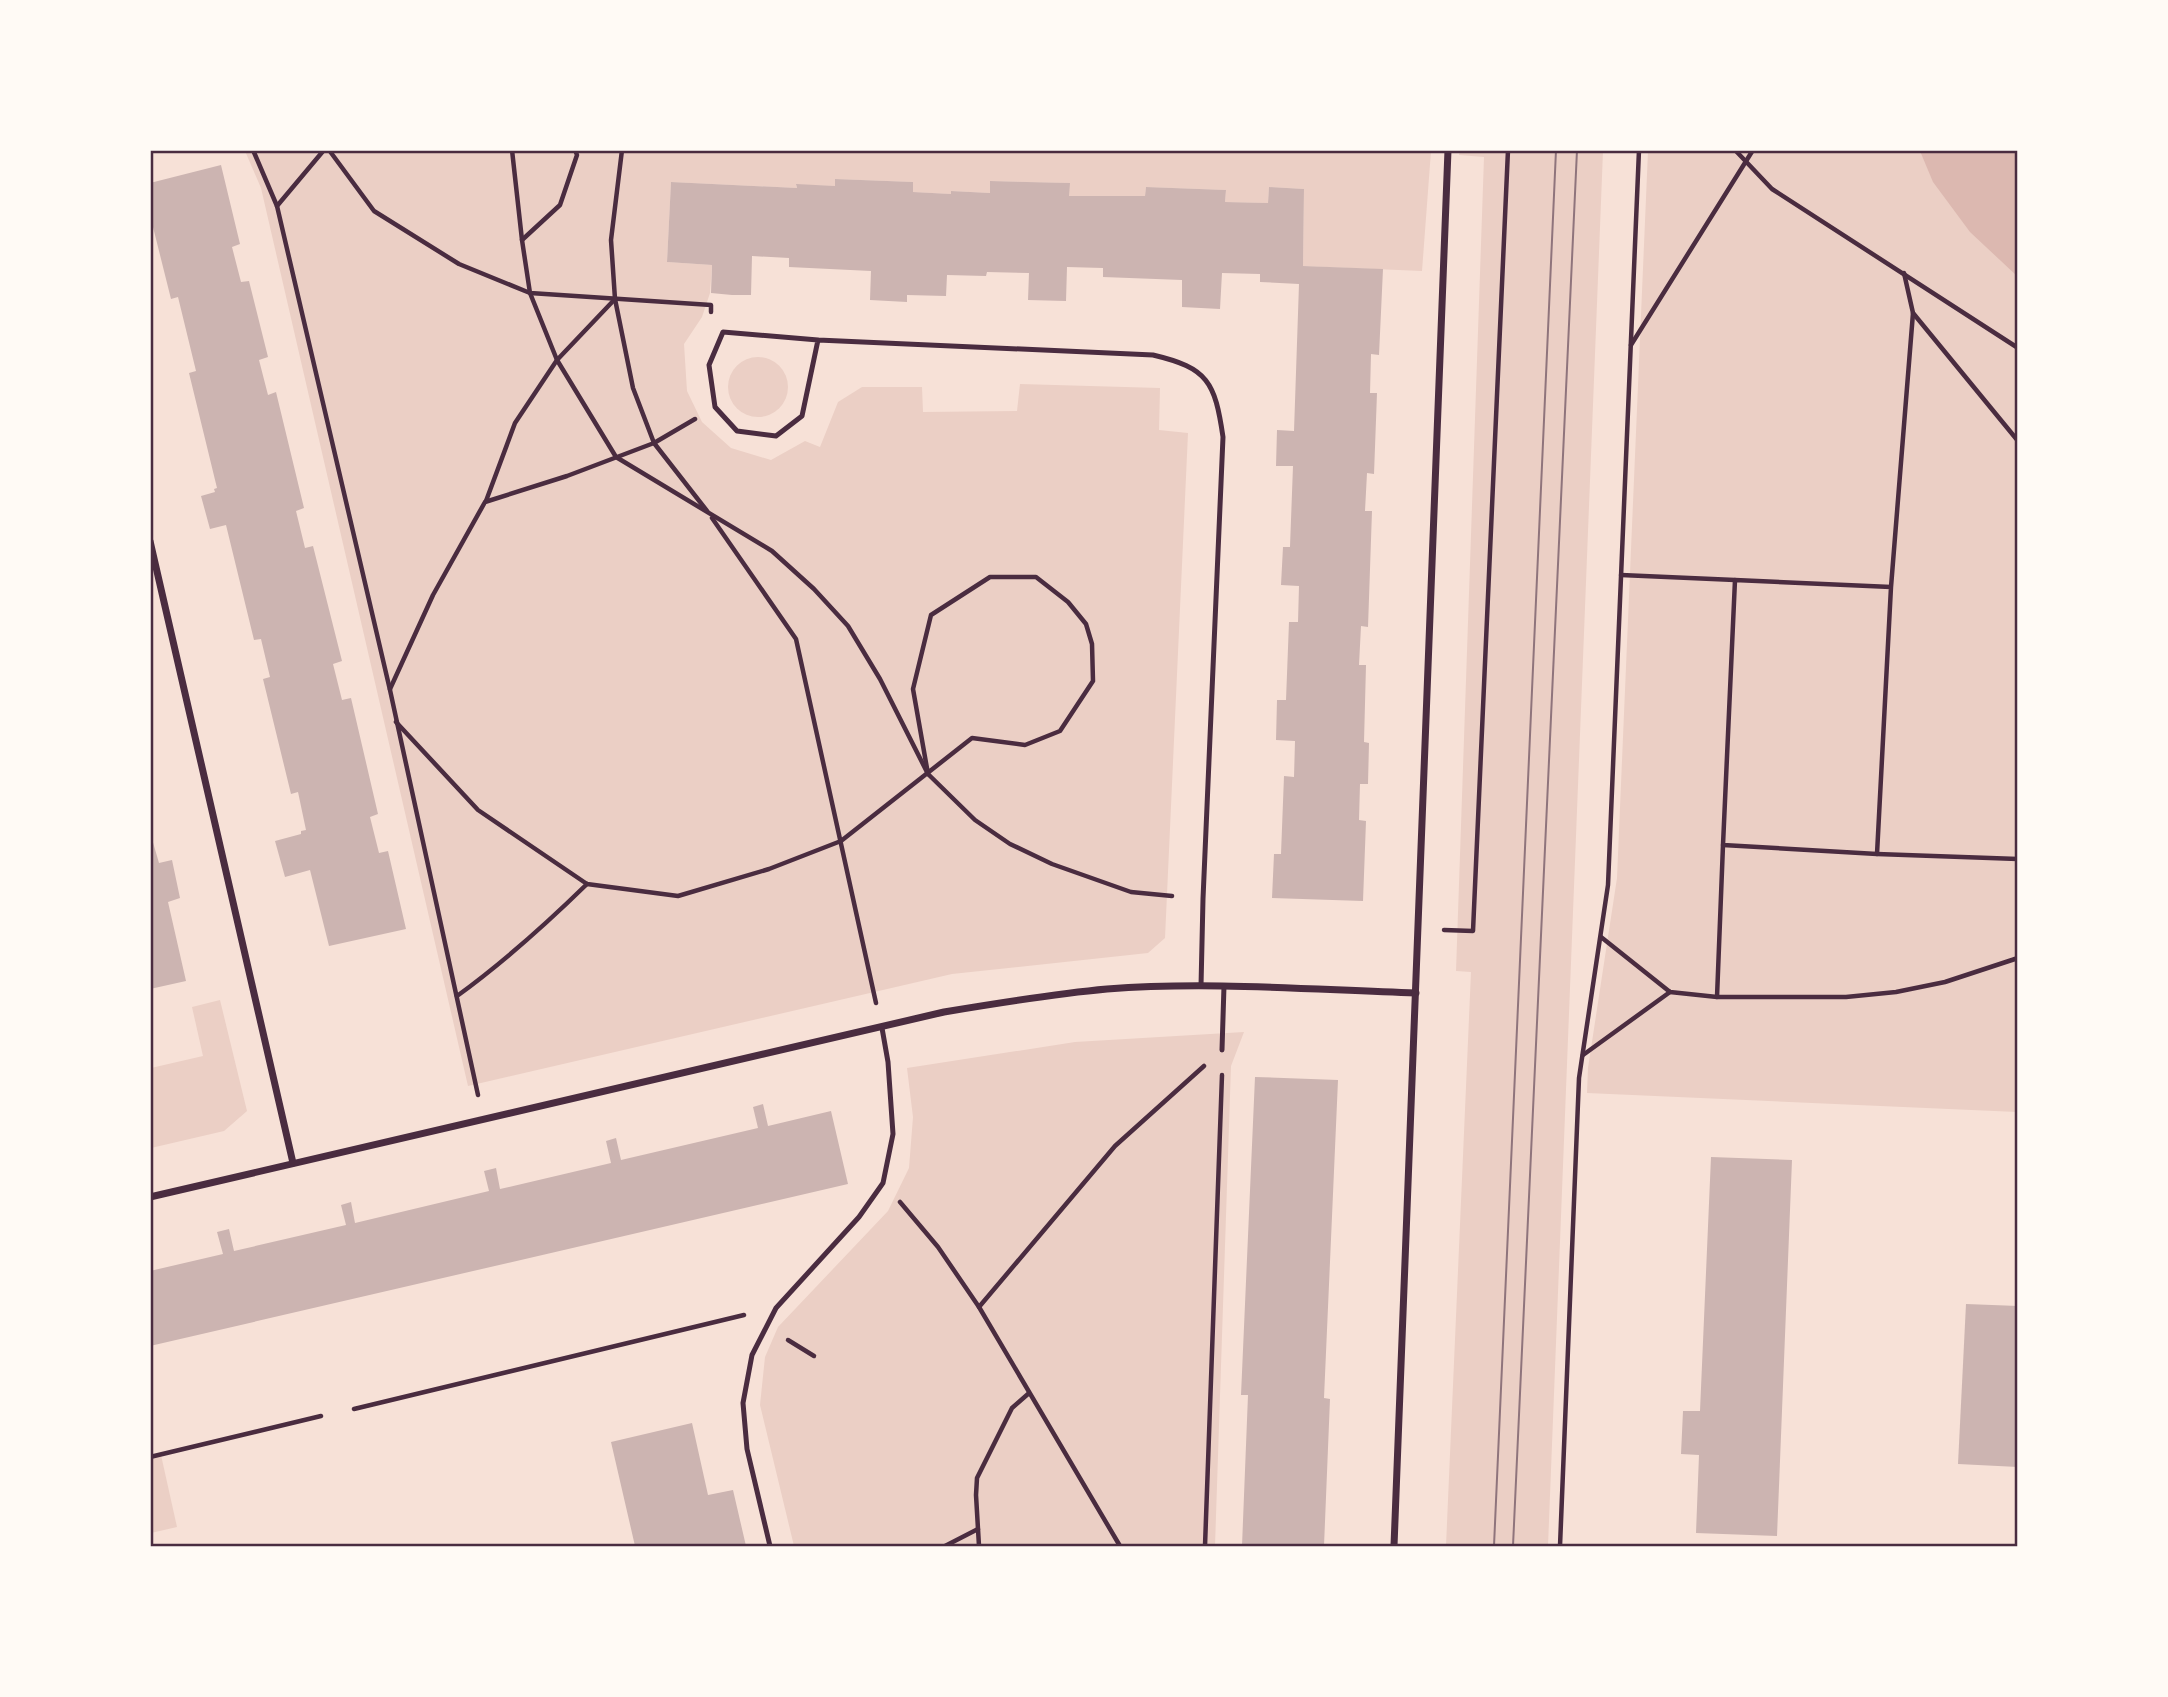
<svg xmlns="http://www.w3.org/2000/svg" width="2168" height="1697" font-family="'Work Sans',sans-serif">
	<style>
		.green { fill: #ebcfc5 }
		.water { fill: #dcb8b0 }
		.building { fill: #ccb4b1 }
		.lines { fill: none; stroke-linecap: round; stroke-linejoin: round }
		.path { stroke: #4a2c40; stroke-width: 4.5 }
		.service { stroke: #4a2c40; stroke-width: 5 }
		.minor { stroke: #4a2c40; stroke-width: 7 }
		.tram { stroke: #8f747c; stroke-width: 2 }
		.neatline { fill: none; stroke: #4a2c40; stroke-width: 2.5 }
	</style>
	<rect width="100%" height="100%" fill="#f7e1d7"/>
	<g class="green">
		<path d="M245 151H1431L1422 271 1303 266 1304 189 1269 187 1268 203 1225 202 1226 190 1146 187 1145 196H1069V183L990 181V193L951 191V194L913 192V182L835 179V186L796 185 797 188 671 182 667 262 712 265 710 293 702 317 684 344 687 391 702 422 731 448 771 460 805 441 820 447 838 402 862 387H922L923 412 1017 411 1020 384 1160 388 1159 430 1188 433 1165 938 1148 953 952 974 468 1086 261 188Z"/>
		<path d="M1460 151H1603L1548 1546H1446L1471 972 1456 971 1484 157 1459 155Z"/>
		<path d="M1648 151H2017V1112L1587 1093 1588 1068 1617 878Z"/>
		<circle cx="758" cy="387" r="30"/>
		<path d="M220 1000 247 1111 224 1131 151 1148V1068L203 1056 192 1007Z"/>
		<path d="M1244 1032 1231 1066 1215 1546H794L760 1405 765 1357 778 1327 888 1211 909 1168 913 1117 907 1068 1075 1042Z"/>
		<path d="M161 1455 177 1527 151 1533 150 1457Z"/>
	</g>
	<path class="water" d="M1920 151H2017V276L1970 232 1933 182Z"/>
	<g class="building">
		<path d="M221 165 240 244 232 247 241 282 249 281 268 357 259 360 268 395 276 392 304 508 296 511 305 548 313 546 342 661 333 664 342 700 351 698 378 814 370 817 379 853 388 851 406 929 329 946 310 870 285 877 275 841 301 834V831L306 830 298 792 291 794 263 679 270 677 261 639 254 640 226 525 210 529 201 496 215 492 214 489 217 488 189 373 196 371 178 297 171 299 150 215V183Z"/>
		<path d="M835 179 913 182V192L951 194V191L990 193V181L1070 183 1069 196H1145L1146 187 1226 190 1225 202 1268 203 1269 187 1304 189 1303 266 1383 269 1379 355 1371 354 1370 393H1377L1374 474 1367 473 1365 511H1372L1368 627 1361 626 1359 665H1366L1364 742 1369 743 1368 784H1360L1359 820 1366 821 1363 901 1272 898 1274 854H1281L1284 776 1294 777 1295 741 1276 740 1277 700H1286L1289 622H1298L1299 586 1281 585 1283 547H1290L1293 466H1276L1277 430 1294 431 1299 284 1260 282V274L1222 273 1220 309 1182 307V280L1103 277V268L1067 267 1066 301 1028 300 1029 273 987 272 986 276 947 275 946 296 907 295V302L870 300 871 271 789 267V258L752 256 751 295H732L711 293 712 265 667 262 671 182 797 188 796 184 835 186Z"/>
		<path d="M150 832 159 863 172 860 180 898 168 902 186 981 150 989Z"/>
		<path d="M1255 1077 1338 1080 1324 1398 1330 1399 1324 1546H1242L1248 1395H1241Z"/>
		<path d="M763 1104 768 1126 831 1111 848 1184 150 1346V1271L223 1254 217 1232 229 1229 234 1251 346 1225 341 1205 351 1202 355 1223 489 1191 484 1171 496 1168 500 1189 611 1163 606 1141 616 1138 621 1160 758 1128 753 1107Z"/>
		<path d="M1711 1157 1792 1160 1777 1536 1696 1533 1699 1455 1681 1454 1683 1411H1700Z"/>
		<path d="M1966 1304 2018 1306V1467L1958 1464Z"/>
		<path d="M692 1423 708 1495 733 1490 746 1546H635L611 1442Z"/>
	</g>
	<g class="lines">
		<g class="path">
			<path d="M253 150 277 206 390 690 478 1095"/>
			<path d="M329 150 374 211 459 264 530 293 711 305V312"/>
			<path d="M512 150 522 240 530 293 557 360 616 457 772 551 814 589 848 626 880 679 928 774 975 820 1010 844 1052 864 1131 892 1172 896"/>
			<path d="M622 150 611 240 615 299 633 388 654 443 707 511"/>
			<path d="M1735 150 1772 189 2018 348"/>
			<path d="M277 206 324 150"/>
			<path d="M522 240 560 205 577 155 575 150"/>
			<path d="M1904 273 1913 313 2018 441"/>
			<path d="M1631 345 1753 150"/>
			<path d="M486 501 515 423 557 360 615 299"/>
			<path d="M712 518 796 639 876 1003"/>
			<path d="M1621 575 1735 580"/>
			<path d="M1891 587 1735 580 1723 845 1877 854 1891 587 1913 313"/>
			<path d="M390 689 433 595 485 502 567 476 654 443 695 419"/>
			<path d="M396 722 478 810 587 884 678 896 769 869 841 841 972 738 1025 745 1060 731 1093 681 1092 644 1086 624 1068 602 1036 577H990L931 615 913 689 928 774"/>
			<path d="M1877 854 2018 859"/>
			<path d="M1444 930 1473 931 1508 150"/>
			<path d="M1601 937 1670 992 1717 997H1846L1896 992 1945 982 2018 958"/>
			<path d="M457 996C504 962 546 924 587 884"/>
			<path d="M1717 997 1723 845"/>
			<path d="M1583 1055 1670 992"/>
			<path d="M900 1202 938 1247 979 1307 1120 1546"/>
			<path d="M979 1307 1115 1146 1204 1066"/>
			<path d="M788 1340 814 1356"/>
			<path d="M354 1409 744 1315"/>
			<path d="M150 1457 321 1416"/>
			<path d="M945 1546 978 1529"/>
			<path d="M979 1546 976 1495 977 1478 1012 1408 1028 1394"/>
			<path d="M1205 1546 1222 1075"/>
			<path d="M1560 1546 1579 1078 1608 885 1639 150"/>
		</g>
		<g class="service">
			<path d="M818 340 802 416 776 436 737 431 715 407 709 365 723 332 818 340 1153 355C1208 368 1215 382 1223 437L1203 899 1201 986"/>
			<path d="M1222 1050 1224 986"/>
			<path d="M770 1546 747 1449 743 1403 752 1355 776 1308 859 1217 883 1183 893 1134 888 1062 882 1028"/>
		</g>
		<g class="minor">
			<path d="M150 541 293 1163"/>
			<path d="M150 1197 944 1012C998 1003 1052 994 1107 989 1210 981 1314 990 1416 993"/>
			<path d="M1394 1546 1448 150"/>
		</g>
		<g class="tram">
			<path d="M1494 1546 1556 150"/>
			<path d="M1513 1546 1577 150"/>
		</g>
	</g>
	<rect width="2168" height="1697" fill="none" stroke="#fffaf5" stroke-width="304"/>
	<rect x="152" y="152" width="1864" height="1393" class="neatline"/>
</svg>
